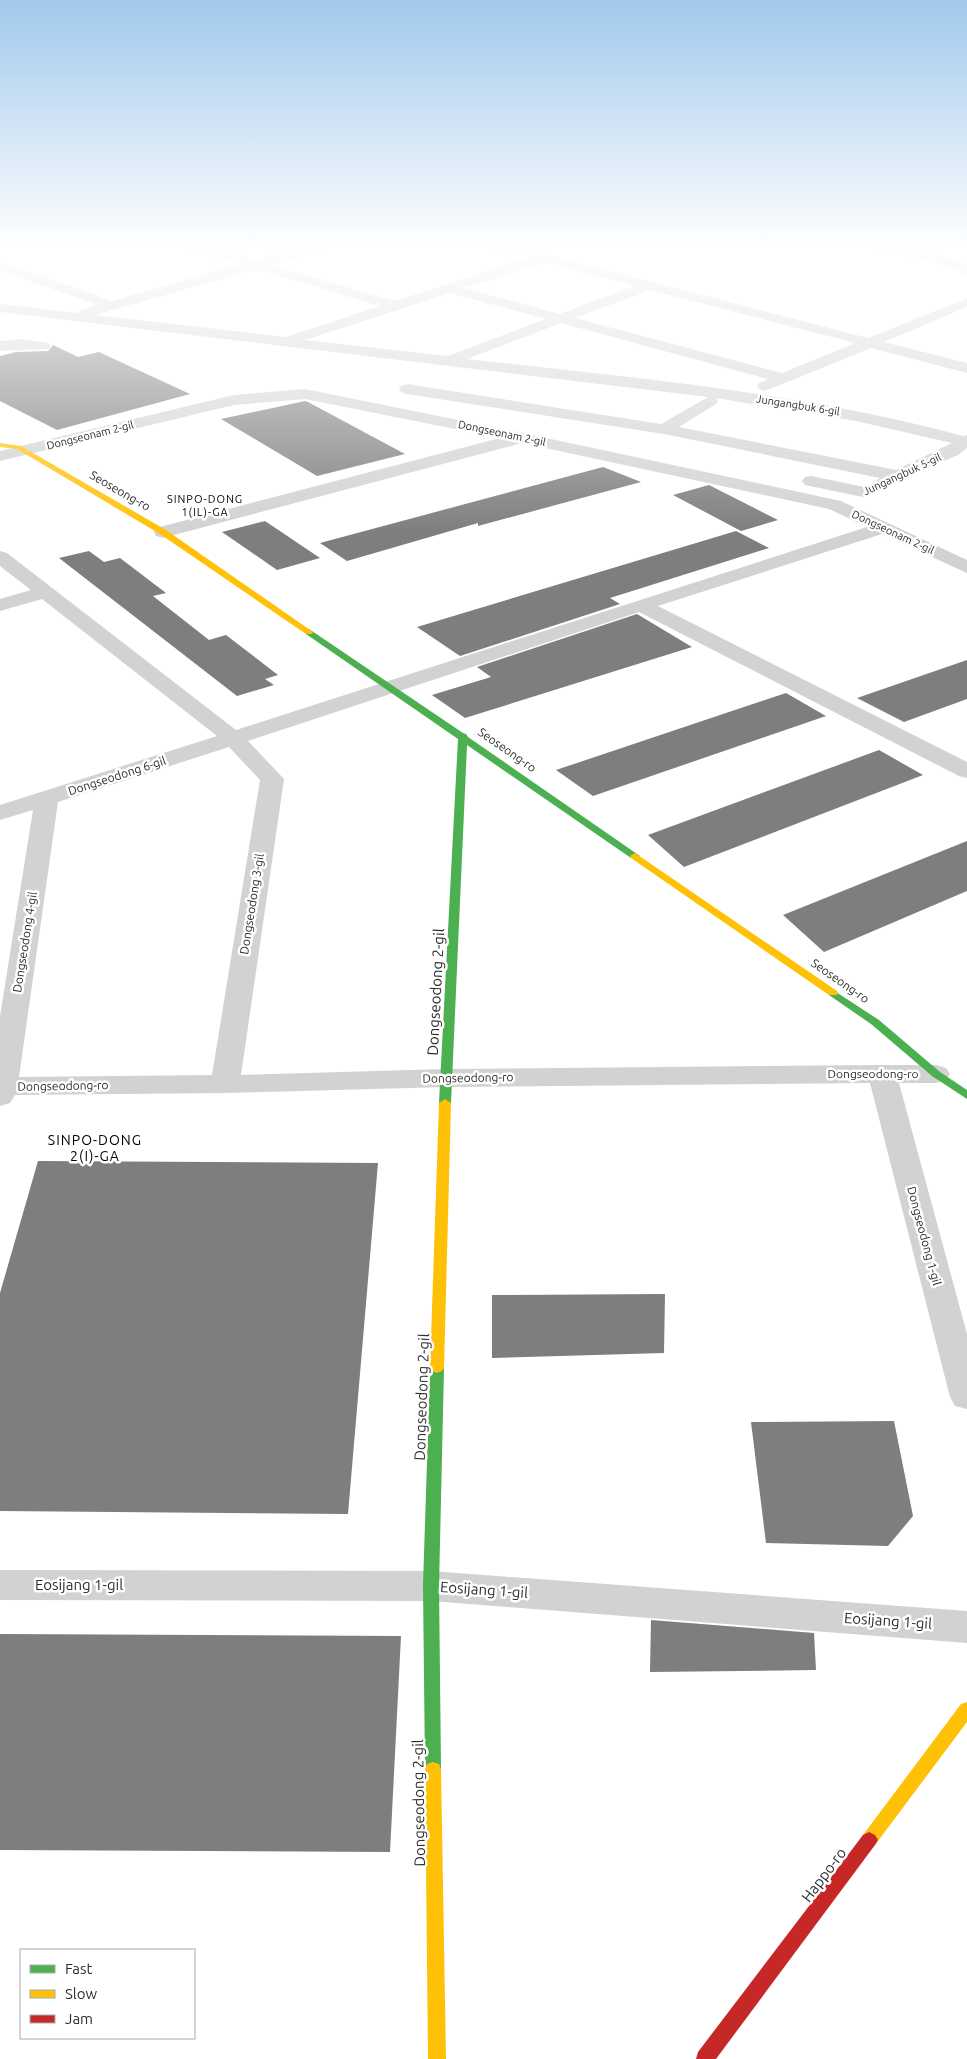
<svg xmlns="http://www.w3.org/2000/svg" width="967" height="2059" font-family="Ubuntu,sans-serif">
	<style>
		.building { fill: #7e7e7e }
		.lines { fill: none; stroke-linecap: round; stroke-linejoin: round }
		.street { fill: #d2d2d2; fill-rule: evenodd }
		.fast { fill: #4caf50; fill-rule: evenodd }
		.slow { fill: #ffc107; fill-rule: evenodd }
		.jam { fill: #c62828; fill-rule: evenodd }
		.labels { text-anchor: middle; stroke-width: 5; stroke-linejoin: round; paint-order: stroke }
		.far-street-label { font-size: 11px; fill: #2d2d2d; stroke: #fff }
		.far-neighbourhood-label { font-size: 11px; letter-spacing: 1px; fill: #000; stroke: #fff }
		.street-label { font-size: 12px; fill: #2d2d2d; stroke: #fff }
		.neighbourhood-label { font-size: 14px; letter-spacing: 1px; fill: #000; stroke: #fff }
		.near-street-label { font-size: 15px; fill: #2d2d2d; stroke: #fff }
	</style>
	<rect width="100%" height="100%" fill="#fff"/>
	<g class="building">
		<path d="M53 345 78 357 99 352 190 394 57 430 0 401V356L16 352 48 351Z"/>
		<path d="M305 401 308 402 405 454 317 476 221 419Z"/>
		<path d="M603 467 641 482 478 526V523L347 561 320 543Z"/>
		<path d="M709 485 778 520 741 531 673 495Z"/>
		<path d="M265 521 320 558 277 570 222 532Z"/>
		<path d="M736 531 769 548 610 598 620 604 460 656 417 627Z"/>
		<path d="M89 551 104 562 120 558 166 593 153 596 209 640 226 635 278 675 265 679 274 685 237 696 59 558Z"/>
		<path d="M637 614 692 647 465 718 432 695 491 677 477 667Z"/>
		<path d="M967 660V699L904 722 857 698Z"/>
		<path d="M786 693 826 716 593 796 556 770Z"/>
		<path d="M879 750 923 775 684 867 648 835Z"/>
		<path d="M967 841V891L824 952 783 915Z"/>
		<path d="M38 1161 378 1163 348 1514 0 1511V1293Z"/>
		<path d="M665 1294 664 1353 492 1358V1295Z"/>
		<path d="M894 1421 913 1516 888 1546 766 1543 751 1422Z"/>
		<path d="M651 1620 814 1633 816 1670 650 1672Z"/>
		<path d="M0 1634 401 1636 390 1852 0 1850Z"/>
	</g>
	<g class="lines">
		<g class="street">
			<path d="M182 245H204L256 260 309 245H331L329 248 271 265 395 301 529 258 490 248 488 245H511L868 338 967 298V307L884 342 967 363V373L871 348 765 391 759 389 757 386 759 383 768 379 561 323 467 359C634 378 801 392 963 436L967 435V448L958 455 882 488 876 487 873 483 880 478 664 434 407 394 401 392 399 389 401 386 407 384 661 424 708 397 0 312V304L79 313 81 310 97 305 0 270V261L112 301 241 264 184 248ZM544 262 634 286 560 314 464 288ZM256 269 380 306 286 337 95 315ZM650 290 855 343 782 373 575 318ZM450 293 546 319 448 356 305 340ZM716 398 856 421 952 443 896 470 679 427 716 404 718 401Z"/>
			<path d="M871 245C903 245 938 251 967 265V275L943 264 873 248Z"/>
			<path d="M21 339 48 343 51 346 48 349 0 351V341Z"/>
			<path d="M305 389 523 433 841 501 967 560V573L882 534 658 606 967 762V778L959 776 639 612 248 741 284 779 241 1075 446 1069 882 1065H936L946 1068 950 1074 946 1080 936 1083H899L967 1334V1409L955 1406 950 1397 870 1083 446 1087 225 1093 15 1095 10 1103 0 1106V1016L33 810 0 820V805L217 736 42 599 0 611V599L31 590 0 566V551L7 553 236 730 867 527 829 509 522 443 170 536 163 538 156 536 154 532 156 528 500 438 305 399 234 405 0 461V451L234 395ZM229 747 260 780 212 1075 19 1077 58 802Z"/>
			<path d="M811 476 869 488 872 492 869 496 863 497 805 485 802 481 805 477Z"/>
			<path d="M0 1570 431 1571 967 1611V1643L431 1601 0 1600Z"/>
		</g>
		<g class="fast">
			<path d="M309 629 463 733 466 734 468 737 640 856 639 858H631L467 745 451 1103 449 1106 445 1107 439 1103 458 739 306 634 305 632Z"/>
			<path d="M833 990 879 1020 940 1072 967 1090V1099L932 1076 871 1024 829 995 828 993Z"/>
			<path d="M437 1363 442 1365 444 1368 439 1586 441 1769 439 1774 433 1776 427 1774 425 1769 423 1586 430 1368 432 1365Z"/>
		</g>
		<g class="slow">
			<path d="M0 443 21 446 166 530 313 632 312 634H306L160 534 17 449 0 447Z"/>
			<path d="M635 853 837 991 838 993 837 995H829L631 858 630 856Z"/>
			<path d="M445 1099 451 1103 444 1368 442 1371 437 1373 432 1371 430 1368 439 1103Z"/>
			<path d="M967 1702V1722L875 1845 869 1848 863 1845 860 1840 863 1835 961 1704Z"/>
			<path d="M433 1762 439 1764 441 1769 446 2059H428L425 1769 427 1764Z"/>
		</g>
		<path class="jam" d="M869 1832 875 1835 878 1840 875 1845 716 2059H696L698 2052 863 1835Z"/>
	</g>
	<linearGradient id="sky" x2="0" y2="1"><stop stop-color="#a1c9ec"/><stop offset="0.46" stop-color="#fff"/><stop offset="1" stop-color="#fff" stop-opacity="0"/></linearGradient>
	<rect width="967" height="533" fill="url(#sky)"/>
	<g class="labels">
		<g class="far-street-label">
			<text transform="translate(798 405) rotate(9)" y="4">Jungangbuk 6-gil</text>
			<text transform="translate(502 433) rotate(12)" y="4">Dongseonam 2-gil</text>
			<text transform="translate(90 435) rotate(-14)" y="4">Dongseonam 2-gil</text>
			<text transform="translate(902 474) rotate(-25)" y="4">Jungangbuk 5-gil</text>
			<text transform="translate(893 532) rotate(25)" y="4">Dongseonam 2-gil</text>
		</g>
		<g class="far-neighbourhood-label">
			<text x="205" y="503">SINPO-DONG<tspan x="205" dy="13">1(IL)-GA</tspan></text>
		</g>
		<g class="street-label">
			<text transform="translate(120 491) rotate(30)" y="4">Seoseong-ro</text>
			<text transform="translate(507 750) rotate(35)" y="4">Seoseong-ro</text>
			<text transform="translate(117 776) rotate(-18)" y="4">Dongseodong 6-gil</text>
			<text transform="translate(252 904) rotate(-81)" y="4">Dongseodong 3-gil</text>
			<text transform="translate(25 942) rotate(-81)" y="4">Dongseodong 4-gil</text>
			<text transform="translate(840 981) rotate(35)" y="4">Seoseong-ro</text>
			<text x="873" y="1078">Dongseodong-ro</text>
			<text transform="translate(468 1078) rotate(-1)" y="4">Dongseodong-ro</text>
			<text transform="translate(63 1086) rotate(-1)" y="4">Dongseodong-ro</text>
			<text transform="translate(924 1236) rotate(75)" y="4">Dongseodong 1-gil</text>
		</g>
		<g class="neighbourhood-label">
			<text x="95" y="1145">SINPO-DONG<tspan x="95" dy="16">2(I)-GA</tspan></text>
		</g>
		<g class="near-street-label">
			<text transform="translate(436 992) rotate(-87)" y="5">Dongseodong 2-gil</text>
			<text transform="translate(422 1397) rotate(-88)" y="5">Dongseodong 2-gil</text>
			<text x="79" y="1590">Eosijang 1-gil</text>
			<text transform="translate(484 1590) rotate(4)" y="5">Eosijang 1-gil</text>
			<text transform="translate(888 1621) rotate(4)" y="5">Eosijang 1-gil</text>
			<text transform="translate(419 1803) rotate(-91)" y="5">Dongseodong 2-gil</text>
			<text transform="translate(824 1875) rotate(-53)" y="5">Happo-ro</text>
		</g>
	</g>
	<rect x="20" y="1949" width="175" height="90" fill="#ffffff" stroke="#ababab"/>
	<rect x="30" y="1965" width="25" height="8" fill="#4caf50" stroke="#ababab"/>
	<text x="65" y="1974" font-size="15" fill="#2d2d2d">Fast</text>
	<rect x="30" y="1990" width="25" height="8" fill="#ffc107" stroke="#ababab"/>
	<text x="65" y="1999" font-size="15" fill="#2d2d2d">Slow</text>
	<rect x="30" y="2015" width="25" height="8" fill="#c62828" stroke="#ababab"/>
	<text x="65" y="2024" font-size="15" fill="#2d2d2d">Jam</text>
</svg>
